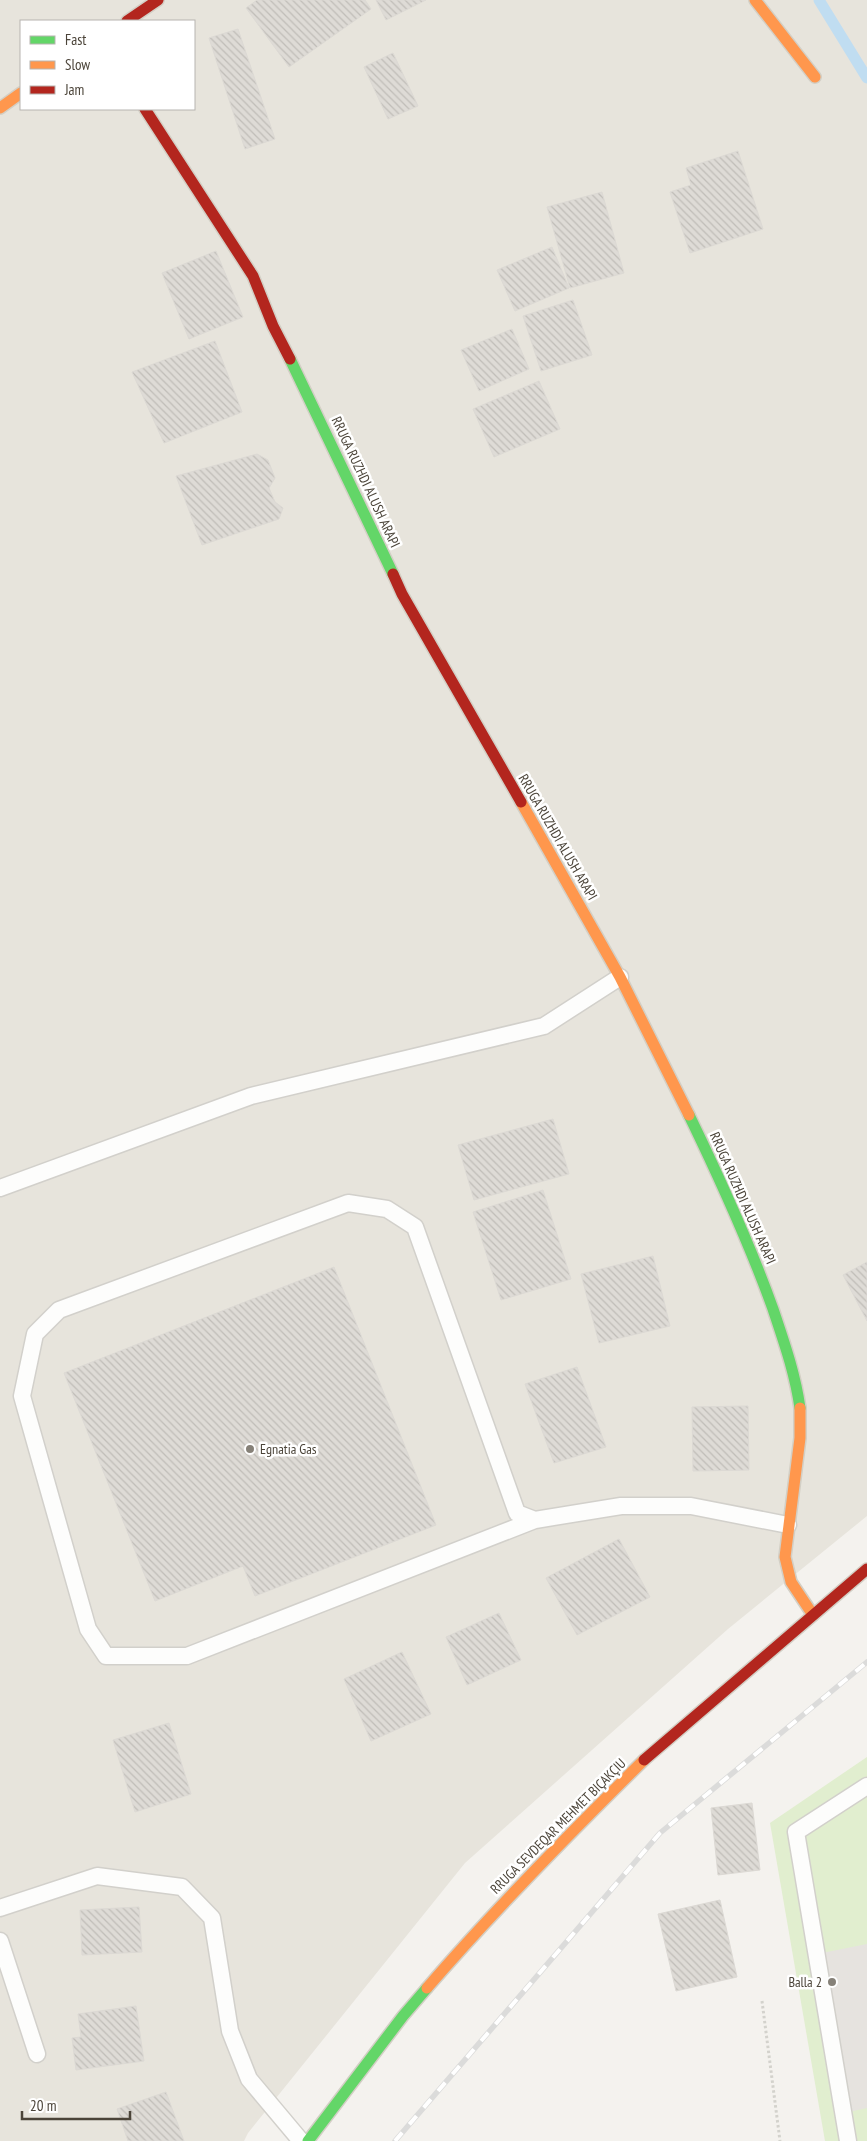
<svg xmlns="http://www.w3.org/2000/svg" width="867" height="2141" font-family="'PT Sans Narrow',sans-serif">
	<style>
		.residential { fill: #e7e4dc; fill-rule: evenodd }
		.grass { fill: #e1eecf }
		.parking { fill: #e6e3df }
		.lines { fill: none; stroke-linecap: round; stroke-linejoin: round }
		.stream { stroke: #c0ddf1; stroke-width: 11 }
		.building { fill: url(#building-back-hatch); stroke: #dcd9d4 }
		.lane-casing { stroke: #d2d0cb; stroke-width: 19 }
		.fast-casing { stroke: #d3cfc5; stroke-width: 14 }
		.slow-casing { stroke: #d3cfc5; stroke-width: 14 }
		.jam-casing { stroke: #d3cfc5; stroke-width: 14 }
		.path { stroke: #d3d2cc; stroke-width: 3; stroke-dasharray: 2.5 2.5; stroke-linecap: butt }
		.lane { stroke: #fdfdfc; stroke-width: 16 }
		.fast { stroke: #63d668; stroke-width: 11 }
		.slow { stroke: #ff974d; stroke-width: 11 }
		.jam { stroke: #b3261e; stroke-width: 11 }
		.rail-casing { stroke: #dbdbda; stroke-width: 5.5 }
		.rail { stroke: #fff; stroke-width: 4; stroke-dasharray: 11; stroke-linecap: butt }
		.poi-dot { fill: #868178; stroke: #fff; stroke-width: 2 }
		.labels { text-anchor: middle; stroke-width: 5; stroke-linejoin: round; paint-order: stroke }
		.street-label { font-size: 14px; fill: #4b4439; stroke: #fff }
		.poi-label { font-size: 14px; fill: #4b4439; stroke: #fff; text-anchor: start }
	</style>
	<defs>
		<pattern id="building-back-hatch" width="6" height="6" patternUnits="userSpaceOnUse" patternTransform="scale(1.25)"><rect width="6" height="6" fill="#dedbd6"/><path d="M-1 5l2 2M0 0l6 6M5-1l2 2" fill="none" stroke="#c0bdb8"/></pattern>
	</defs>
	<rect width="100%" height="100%" fill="#f4f2ee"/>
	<path class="residential" d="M0 0H867V1516L728 1629 465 1863 248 2133 244 2141H0ZM21 21H194V109H21Z"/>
	<path class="grass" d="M867 1757V2141H825L770 1823Z"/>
	<path class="parking" d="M867 1944V2108L844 2113 817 1954Z"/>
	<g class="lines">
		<path class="stream" d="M819 0 867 78"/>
	</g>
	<g class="building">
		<path d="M257 0H365L371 9 289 67 246 8Z"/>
		<path d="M376 0H426L386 20Z"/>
		<path d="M238 29 275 139 245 149 209 38Z"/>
		<path d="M393 53 418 106 388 119 364 67Z"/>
		<path d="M738 151 763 229 690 253 670 192 691 185 686 168Z"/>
		<path d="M602 192 624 273 570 288 547 207Z"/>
		<path d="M552 247 569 288 515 311 497 270Z"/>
		<path d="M216 251 243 317 189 339 162 273Z"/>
		<path d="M573 300 592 355 541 371 523 316Z"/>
		<path d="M512 329 529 369 479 391 461 350Z"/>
		<path d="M215 341 242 412 164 443 132 372Z"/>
		<path d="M539 381 560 429 494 457 473 409Z"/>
		<path d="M257 454 268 460 275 478 269 488 275 502 283 508 279 519 202 545 176 476Z"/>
		<path d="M553 1119 569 1174 474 1200 458 1145Z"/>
		<path d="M543 1190 571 1279 501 1300 473 1212Z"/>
		<path d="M653 1256 670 1326 599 1343 581 1274Z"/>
		<path d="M867 1262V1321L843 1275Z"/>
		<path d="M334 1267 436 1525 255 1596 243 1566 155 1601 64 1373Z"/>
		<path d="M577 1367 606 1447 554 1463 525 1384Z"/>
		<path d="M748 1406 749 1470 693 1471 692 1407Z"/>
		<path d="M619 1539 650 1597 577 1635 546 1578Z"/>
		<path d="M499 1613 521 1660 467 1685 446 1637Z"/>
		<path d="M402 1652 431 1714 371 1741 344 1679Z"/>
		<path d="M169 1723 191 1794 135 1812 113 1740Z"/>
		<path d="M752 1803 760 1870 718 1875 711 1808Z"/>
		<path d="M720 1900 737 1977 676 1991 658 1914Z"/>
		<path d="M139 1907 142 1952 82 1955 80 1910Z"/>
		<path d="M136 2006 144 2061 76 2070 72 2038 81 2037 78 2014Z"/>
		<path d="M166 2092 184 2141H128L117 2109Z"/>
	</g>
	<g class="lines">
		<defs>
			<g id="lane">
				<path d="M0 1188 251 1096 544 1026 620 977"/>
				<path d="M535 1520 517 1513 415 1227 387 1209 348 1203 59 1310 35 1334 22 1396 88 1629 106 1656H187L535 1520 621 1506H691L788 1525"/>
				<path d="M0 1908 97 1876 182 1887 212 1918 230 2031 249 2079 301 2141"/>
				<path d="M0 1941 37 2054"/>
				<path d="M848 2141 796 1832 867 1786"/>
			</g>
			<g id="fast">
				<path d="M290 359 393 574"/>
				<path d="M689 1115C720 1179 749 1242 773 1309 784 1342 795 1373 800 1408"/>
				<path d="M308 2141 403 2016 427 1988"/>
			</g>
			<g id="slow">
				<path d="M755 0 815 77"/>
				<path d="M0 108 21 93"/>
				<path d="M521 802 620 977 689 1115"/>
				<path d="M800 1408V1438L785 1557 791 1582 813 1615"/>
				<path d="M427 1988C496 1908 569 1834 644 1760"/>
			</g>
			<g id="jam">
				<path d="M127 21 158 0"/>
				<path d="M145 109 253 276 273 326 290 359"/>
				<path d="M393 574 402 594 521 802"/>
				<path d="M644 1760 867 1569"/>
			</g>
		</defs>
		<use href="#lane" class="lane-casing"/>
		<use href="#fast" class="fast-casing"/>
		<use href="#slow" class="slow-casing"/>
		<use href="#jam" class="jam-casing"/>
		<path class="path" d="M762 2001 780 2141"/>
		<use href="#lane" class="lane"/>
		<use href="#fast" class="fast"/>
		<use href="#slow" class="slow"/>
		<use href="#jam" class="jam"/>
		<defs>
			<path id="rail" d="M395 2141 660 1833 867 1662"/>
		</defs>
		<use href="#rail" class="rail-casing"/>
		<use href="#rail" class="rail"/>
	</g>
	<g class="poi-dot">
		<circle cx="250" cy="1449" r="5"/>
		<circle cx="832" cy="1982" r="5"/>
	</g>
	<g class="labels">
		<g class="street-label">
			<text transform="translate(366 482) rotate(65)" y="5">RRUGA RUZHDI ALUSH ARAPI</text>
			<text transform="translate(558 837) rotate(60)" y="5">RRUGA RUZHDI ALUSH ARAPI</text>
			<text transform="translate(743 1198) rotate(66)" y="5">RRUGA RUZHDI ALUSH ARAPI</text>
			<text transform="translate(558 1826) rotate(-45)" y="5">RRUGA SEVDEQAR MEHMET BIÇAKÇIU</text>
		</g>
		<g class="poi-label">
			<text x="260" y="1454">Egnatia Gas</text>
			<text x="822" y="1987" text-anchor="end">Balla 2</text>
		</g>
	</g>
	<rect x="20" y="20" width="175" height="90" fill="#ffffff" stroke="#b7b4b0"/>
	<rect x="30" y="36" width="25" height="8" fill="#63d668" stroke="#b7b4b0"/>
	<text x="65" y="45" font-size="15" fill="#4b4439">Fast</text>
	<rect x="30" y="61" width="25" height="8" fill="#ff974d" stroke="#b7b4b0"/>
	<text x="65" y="70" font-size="15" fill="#4b4439">Slow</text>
	<rect x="30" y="86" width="25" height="8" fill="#b3261e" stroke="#b7b4b0"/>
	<text x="65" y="95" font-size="15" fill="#4b4439">Jam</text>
	<path d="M22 2111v8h108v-8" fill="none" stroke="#4b4439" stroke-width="2.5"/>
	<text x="30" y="2111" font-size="15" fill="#4b4439" stroke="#ffffff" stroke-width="4" paint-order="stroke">20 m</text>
</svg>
